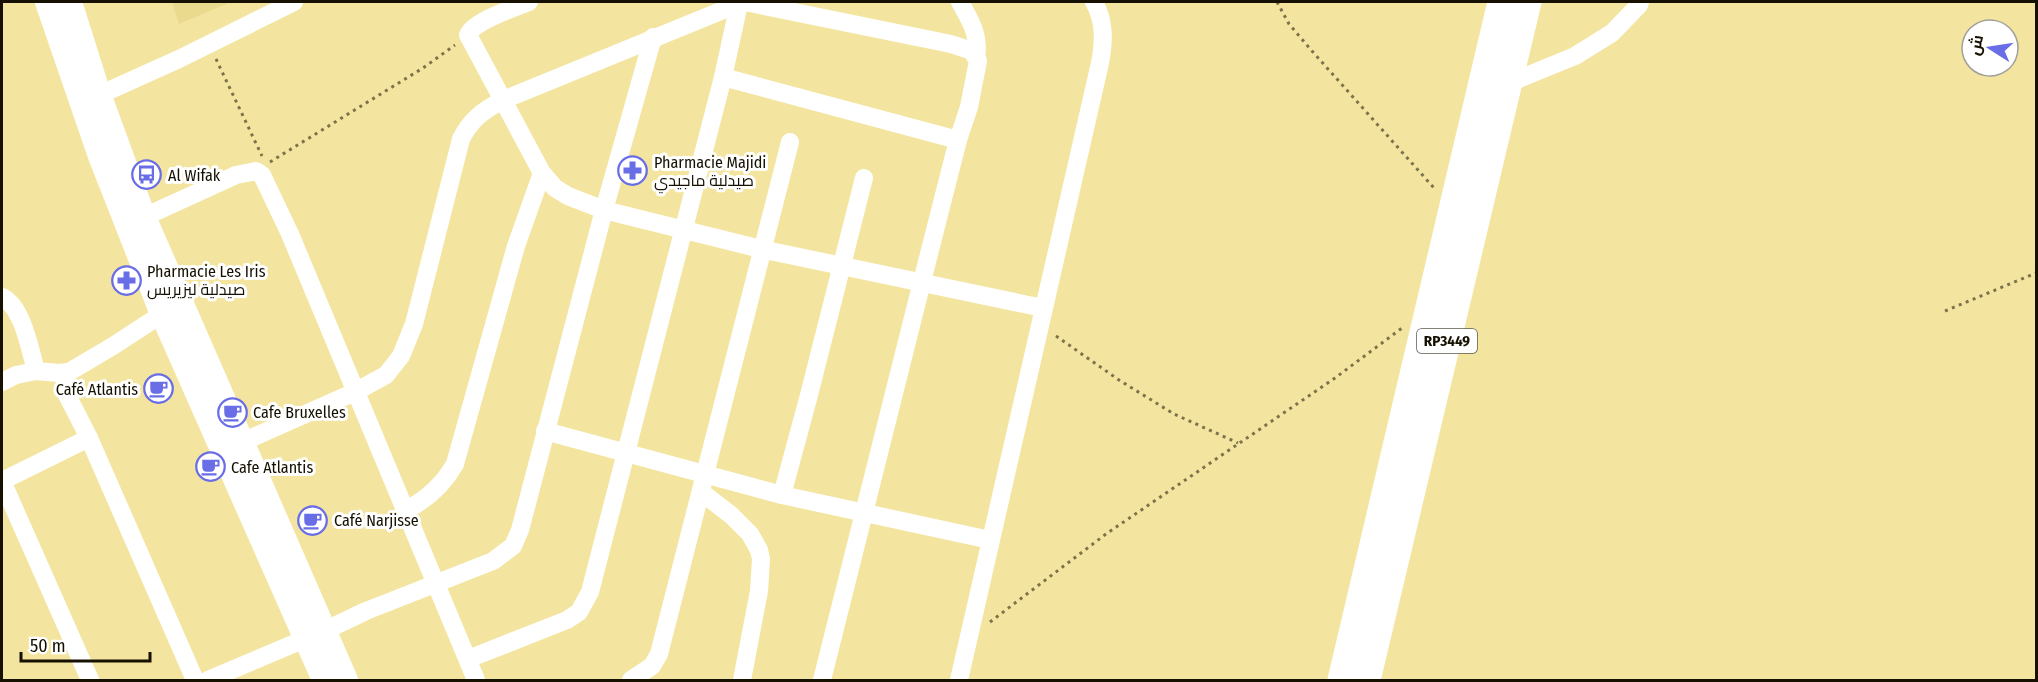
<svg xmlns="http://www.w3.org/2000/svg" width="2038" height="682" font-family="'Fira Sans Condensed',Cairo,sans-serif">
	<style>
		.built { fill: #e9da8d }
		.lines { fill: none; stroke-linecap: round; stroke-linejoin: round }
		.path { stroke: #7c734a; stroke-width: 3; stroke-dasharray: 3 4.5; stroke-linecap: butt }
		.minor { stroke: #fff; stroke-width: 18 }
		.major { stroke: #fff; stroke-width: 24 }
		.highway { stroke: #fff; stroke-width: 27 }
		.labels { text-anchor: middle; stroke-width: 6; stroke-linejoin: round; paint-order: stroke }
		.shield { fill: #fff; stroke: #5b584c; stroke-width: 1.5 }
		.shield-label { font-size: 15px; font-weight: bold; fill: #151000 }
		.poi-label { font-size: 16px; fill: #151000; stroke: #fff; text-anchor: start }
	</style>
	<rect width="100%" height="100%" fill="#f3e5a0"/>
	<path class="built" d="M172 2H231L179 24Z"/>
	<g class="lines">
		<g class="path">
			<path d="M1277 2 1289 24 1312 51 1434 188"/>
			<path d="M216 59 262 156"/>
			<path d="M270 162 423 68 455 45"/>
			<path d="M1945 311 2036 273"/>
			<path d="M1056 336 1119 380 1174 414 1238 443"/>
			<path d="M990 622 1106 534 1335 378 1402 328"/>
		</g>
		<g class="minor">
			<path d="M529 2C514 8 474 21 468 35L542 173 555 188 568 196 604 210 761 249 1043 308"/>
			<path d="M745 2 951 44 972 51 978 61 969 107 958 140 929 254 822 680"/>
			<path d="M960 2C970 20 980 35 976 57"/>
			<path d="M723 77 958 140"/>
			<path d="M1509 83 1575 56 1612 33 1639 5 1640 2"/>
			<path d="M88 100 179 59 294 2"/>
			<path d="M144 217 236 175 256 171 262 175 290 234 476 680"/>
			<path d="M2 297C23 307 30 350 36 371"/>
			<path d="M64 373 66 393 89 438 195 680"/>
			<path d="M2 382 16 375 36 371 59 373 69 372 113 346 162 314"/>
			<path d="M545 431 782 495 990 540"/>
			<path d="M231 447 355 392 386 375 401 356 414 324 461 139C471 119 484 110 503 100L743 2"/>
			<path d="M2 481 90 680"/>
			<path d="M2 481 89 438"/>
			<path d="M701 492 731 515 750 534 759 550 761 559 759 591 742 680"/>
			<path d="M782 495 809 395 864 178"/>
			<path d="M406 510C428 499 443 485 455 464L516 246 542 173"/>
			<path d="M468 659 567 620 579 612 590 592 723 77 739 4"/>
			<path d="M208 680 324 631 366 611 493 561 513 546 520 530 604 210 653 37"/>
			<path d="M631 680 652 666 659 654 790 142"/>
			<path d="M959 680 1100 63C1104 41 1105 22 1094 2"/>
		</g>
		<g class="major">
			<path d="M47 2 100 156 162 314 324 680"/>
			<path d="M70 2 99 94 144 217 346 680"/>
		</g>
		<g class="highway">
			<path d="M1341 680 1501 2"/>
			<path d="M1367 680 1528 2"/>
		</g>
	</g>
	<defs>
		<symbol id="pharmacy-ring" viewBox="-11 -11 22 22"><circle r="9.5" fill="#fff" stroke="#696de6" stroke-width="1.5"/><path d="M-2-6h4v4h4v4h-4v4h-4v-4h-4v-4h4Z" fill="#696de6"/></symbol>
		<symbol id="bus-ring" viewBox="-11 -11 22 22"><circle r="9.5" fill="#fff" stroke="#696de6" stroke-width="1.5"/><path d="M-5-6H5V4H4V6H2V4H-2V6H-4V4H-5ZM-3.5-4V0h7V-4ZM-3.5 1.2v1.5H-2V1.2ZM2 1.2v1.5H3.5V1.2Z" fill="#696de6"/></symbol>
		<symbol id="cafe-ring" viewBox="-11 -11 22 22"><circle r="9.5" fill="#fff" stroke="#696de6" stroke-width="1.5"/><path d="M-5.5-4.5H6V0H3Q3 3.5 0 3.5H-2.5Q-5.5 3.5-5.5 0ZM3-3.2v2h1.7v-2ZM-6 4.5H4V6H-6Z" fill="#696de6"/></symbol>
	</defs>
	<g fill-rule="evenodd">
		<use href="#pharmacy-ring" x="616" y="154" width="33" height="33"/>
		<use href="#bus-ring" x="130" y="158" width="33" height="33"/>
		<use href="#pharmacy-ring" x="110" y="264" width="33" height="33"/>
		<use href="#cafe-ring" x="142" y="372" width="33" height="33"/>
		<use href="#cafe-ring" x="216" y="396" width="33" height="33"/>
		<use href="#cafe-ring" x="194" y="450" width="33" height="33"/>
		<use href="#cafe-ring" x="296" y="504" width="33" height="33"/>
	</g>
	<g class="labels">
		<rect class="shield" x="1417" y="329" width="60" height="24" rx="4.5"/>
		<g class="shield-label">
			<text x="1447" y="346">RP3449</text>
		</g>
		<g class="poi-label">
			<text x="654" y="168">Pharmacie Majidi<tspan x="654" dy="18">صيدلية ماجيدي</tspan></text>
			<text x="168" y="181">Al Wifak</text>
			<text x="147" y="277">Pharmacie Les Iris<tspan x="147" dy="18">صيدلية ليزيريس</tspan></text>
			<text x="138" y="395" text-anchor="end">Café Atlantis</text>
			<text x="253" y="418">Cafe Bruxelles</text>
			<text x="231" y="473">Cafe Atlantis</text>
			<text x="334" y="526">Café Narjisse</text>
		</g>
	</g>
	<rect width="2038" height="682" fill="none" stroke="#151000" stroke-width="6"/>
	<g transform="translate(1990 48) rotate(282)"><circle r="28" fill="#ffffff" stroke="#a19f99" stroke-width="1.5"/>
	<path d="M0-4.5L10 22L0 15L-10 22Z" fill="#696de6"/>
	<text y="-9" font-size="16" font-weight="bold" text-anchor="middle" fill="#151000">ش</text>
	</g>
	<path d="M21 652v9h129v-9" fill="none" stroke="#151000" stroke-width="3"/>
	<text x="30" y="652" font-size="18" fill="#151000" stroke="#ffffff" stroke-width="4.5" paint-order="stroke">50 m</text>
</svg>
